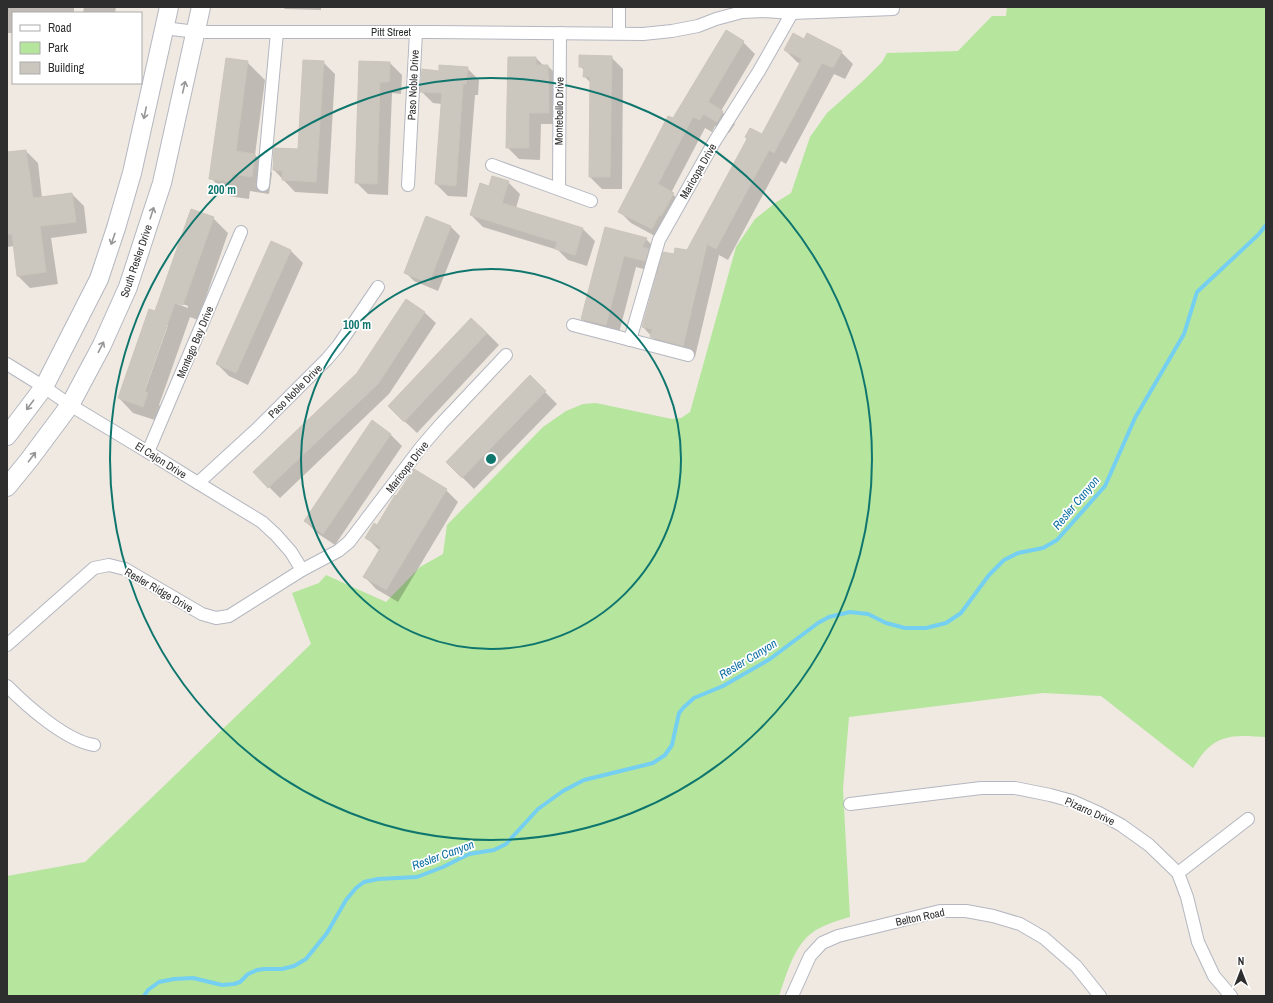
<svg xmlns="http://www.w3.org/2000/svg" width="1273" height="1003" font-family="'Archivo Narrow',sans-serif">
	<style>
		.green { fill: #b6e59e }
		.shadow { fill: #0003; fill-rule: evenodd }
		.lines { fill: none; stroke-linecap: round; stroke-linejoin: round }
		.stream { stroke: #75cff0; stroke-width: 4 }
		.building { fill: #cbc7bf; stroke: #cbc5ba }
		.minor-casing { stroke: #b4b7c1; stroke-width: 14 }
		.secondary-casing { stroke: #b4b7c1; stroke-width: 20 }
		.minor { stroke: #fff; stroke-width: 12 }
		.secondary { stroke: #fff; stroke-width: 18 }
		.oneway { stroke: #969696 }
		.ring { fill: none; stroke: #0f766e; stroke-width: 2 }
		.labels { text-anchor: middle; stroke-width: 3.5; stroke-linejoin: round; paint-order: stroke }
		.street-label { font-size: 11px; fill: #2e2e2e; stroke: #fff }
		.water-label { font-size: 12px; font-style: italic; fill: #0d6fa3; stroke: #fff }
		.centre { fill: #0f766e; stroke: #fff; stroke-width: 2 }
		.ring-label { font-size: 12px; text-anchor: middle; font-weight: bold; fill: #0f766e; stroke: #fff; stroke-width: 3.5; stroke-linejoin: round; paint-order: stroke }
	</style>
	<rect width="100%" height="100%" fill="#efe9e1"/>
	<path class="green" d="M1007 7H1266V737C1244 736 1223 732 1206 750 1201 755 1197 762 1193 768L1101 696 1043 693 849 717 843 789 850 917C836 921 818 926 807 937 792 952 786 976 779 996H7V876L85 862 311 644 292 593 319 583 326 575 386 602 420 567 443 554 447 525 543 427 566 411 583 404 596 403 672 419 681 418 690 412 736 247 755 219 775 203 791 193 810 137 827 113 864 80 882 62 887 53 958 51 992 16H1006Z"/>
	<g class="shadow">
		<path d="M7 7H73L74 8V13H13V33H7Z"/>
		<path d="M84 7H116L115 13H83Z"/>
		<path d="M283 7H321V10L285 9Z"/>
		<path d="M805 40 841 52 853 64 845 79 834 74 786 164 781 161 728 260 719 255 695 357 663 349 643 327 658 273 636 267 618 337 594 331 582 319 605 228 646 239 658 251 655 257 661 263 674 255 688 251 762 135 800 64 797 62 785 50Z"/>
		<path d="M743 42 755 54 721 111 735 124 729 133 715 126 712 132 705 128 671 193 685 205 673 227 672 226 664 241 631 223 619 211Z"/>
		<path d="M611 57 623 69 622 189H602L590 177 591 83 584 76 585 71 580 66Z"/>
		<path d="M536 58 544 66H548L560 78V124H541L540 160 519 159 507 147ZM547 75 549 77V95H547Z"/>
		<path d="M247 62 265 80 255 155 272 173 269 194 250 191 249 199 228 196 211 178Z"/>
		<path d="M323 62 335 74 328 194 295 192 274 170 299 151Z"/>
		<path d="M360 62 390 63 402 75 401 94 392 93 388 195 368 194 356 182Z"/>
		<path d="M467 68 479 80 478 95H475L467 197 448 196 436 184 442 104 433 103 421 91 440 72Z"/>
		<path d="M26 151 38 163 42 198 72 194 84 206 87 233 51 238 58 284 30 288 18 276 14 246 7 247V153Z"/>
		<path d="M508 182 520 194 516 208 583 229 595 241 587 266 568 260 558 250 483 227 471 215 489 187Z"/>
		<path d="M426 217 451 227 460 236 438 291 414 281 405 272Z"/>
		<path d="M213 218 228 233 198 320 190 317 159 405 162 408 158 421 133 413 119 398 155 313ZM177 302 188 306V308L177 304ZM166 325H168L143 396 141 395Z"/>
		<path d="M271 243 291 251 303 263 248 385 229 376 217 364Z"/>
		<path d="M406 300 425 313 436 323 389 394 280 498 254 472 358 374Z"/>
		<path d="M487 333 499 345 417 433 401 418Z"/>
		<path d="M530 377 557 404 474 489 447 462Z"/>
		<path d="M390 434 402 446 335 545 317 533 305 521Z"/>
		<path d="M446 490 458 502 398 602 376 589 365 577 380 551 367 538 377 526Z"/>
	</g>
	<g class="lines">
		<path class="stream" d="M144 996 148 990 159 982 174 979 193 978 222 985 234 984 240 982 248 974 257 970 264 969H282L294 966 306 959 327 933 346 900 356 888 364 882 378 879 417 877 443 867 469 854 494 850 506 844 538 809 563 791 584 780 653 763 665 755 672 745 679 713 684 707 694 698 723 686 770 659 818 623 829 617 850 612 868 614 886 623 905 628H926L946 623 961 613 989 575 1004 560 1018 553 1043 548 1057 540 1105 486 1135 418 1184 334 1197 292 1258 235 1266 225"/>
	</g>
	<g class="building">
		<path d="M726 30 744 41 708 102 723 111 717 122 703 114 700 120 693 117 658 184 674 193 661 216 659 215 652 229 618 212 668 116 673 118Z"/>
		<path d="M793 33 804 39 807 33 842 51 833 68 822 63 774 153 769 150 716 249 707 244 683 346 650 337 652 329 642 327 663 252 674 254 675 248 687 250 747 139 745 137 750 128 762 134 802 59 784 50Z"/>
		<path d="M579 55 612 56 610 177H589L590 77H583L584 67H579Z"/>
		<path d="M508 57H536V65H548L549 113H529V148H506Z"/>
		<path d="M226 58 248 61 236 151 255 154 252 177 233 174 232 182 209 179Z"/>
		<path d="M303 60 324 61 316 182 282 180 283 171 273 170 274 148 298 149Z"/>
		<path d="M359 61 390 62 389 82H380L377 184 355 183Z"/>
		<path d="M439 65 468 67 466 84H463L456 186 435 184 442 93 420 92 422 69 439 71Z"/>
		<path d="M26 150 33 198 72 193 76 222 40 226 46 272 17 276 12 234H7V152Z"/>
		<path d="M492 176 509 181 502 203 583 228 575 255 555 249 557 242 470 215 480 183 489 186Z"/>
		<path d="M191 209 214 217 183 305 175 303 144 391 148 393 143 407 118 398 149 309 155 311Z"/>
		<path d="M426 216 451 226 429 283 404 273Z"/>
		<path d="M605 227 647 238 642 247 649 249 645 261 624 256 606 325 581 319Z"/>
		<path d="M271 241 291 250 236 373 216 364Z"/>
		<path d="M406 299 425 312 378 384 268 488 253 472 357 373Z"/>
		<path d="M471 318 487 333 404 422 388 406Z"/>
		<path d="M530 375 546 391 462 478 446 462Z"/>
		<path d="M372 420 391 434 323 534 304 521Z"/>
		<path d="M414 469 447 489 386 590 363 577 381 547 365 538 374 523 377 525 395 495 396 496Z"/>
	</g>
	<g class="lines">
		<defs>
			<g id="minor">
				<path d="M619 7V33"/>
				<path d="M164 28 196 32H432L643 34 672 31 698 26 716 19 742 12 765 11 792 13 893 9"/>
				<path d="M492 165 591 201"/>
				<path d="M263 185 277 32"/>
				<path d="M408 185 416 32"/>
				<path d="M559 189 560 33"/>
				<path d="M573 325 688 355"/>
				<path d="M630 340 659 240 713 144 759 71 792 13"/>
				<path d="M7 364 44 387 70 405 148 452 198 483 262 522 276 535 291 552 302 570"/>
				<path d="M148 452 241 232"/>
				<path d="M198 483 257 429 327 359 338 346 378 287"/>
				<path d="M7 645 94 568 109 565 125 569 202 614 216 618 229 616 302 570 338 551 349 542 422 446 441 424 506 355"/>
				<path d="M7 686C27 706 66 741 94 745"/>
				<path d="M850 804 981 788H1015L1050 795 1072 801 1099 813 1121 825 1149 845 1178 873 1187 897 1198 942 1214 976 1231 996"/>
				<path d="M1178 873 1248 819"/>
				<path d="M792 996 810 956 822 943 838 936 940 911H966L993 916 1020 924 1044 938 1076 966 1100 996"/>
			</g>
			<g id="secondary">
				<path d="M7 436 44 387 99 279 116 228 132 173 169 7"/>
				<path d="M7 487 29 460 70 405 102 345 128 287 162 183 201 7"/>
			</g>
		</defs>
		<use href="#minor" class="minor-casing"/>
		<use href="#secondary" class="secondary-casing"/>
		<use href="#minor" class="minor"/>
		<use href="#secondary" class="secondary"/>
	</g>
	<defs><path id="oneway-shaft" d="M-6 0H5M1.5-3L5.5 0L1.5 3" fill="none" stroke-width="1.6" stroke-linecap="round" stroke-linejoin="round"/></defs>
	<g class="oneway">
		<use href="#oneway-shaft" transform="translate(184 87) rotate(-77)"/>
		<use href="#oneway-shaft" transform="translate(145 113) rotate(102)"/>
		<use href="#oneway-shaft" transform="translate(152 213) rotate(-72)"/>
		<use href="#oneway-shaft" transform="translate(113 239) rotate(109)"/>
		<use href="#oneway-shaft" transform="translate(101 347) rotate(-63)"/>
		<use href="#oneway-shaft" transform="translate(30 405) rotate(127)"/>
		<use href="#oneway-shaft" transform="translate(32 457) rotate(-53)"/>
	</g>
	<g class="ring">
		<circle cx="491" cy="459" r="190"/>
		<circle cx="491" cy="459" r="381"/>
	</g>
	<g class="labels">
		<g class="street-label">
			<text x="391" y="36">Pitt Street</text>
			<text transform="translate(413 85) rotate(-87)" y="4">Paso Noble Drive</text>
			<text transform="translate(559 111) rotate(-89)" y="4">Montebello Drive</text>
			<text transform="translate(698 171) rotate(-60)" y="4">Maricopa Drive</text>
			<text transform="translate(136 261) rotate(-71)" y="4">South Resler Drive</text>
			<text transform="translate(195 342) rotate(-67)" y="4">Montego Bay Drive</text>
			<text transform="translate(295 391) rotate(-45)" y="4">Paso Noble Drive</text>
			<text transform="translate(161 460) rotate(32)" y="4">El Cajon Drive</text>
			<text transform="translate(407 467) rotate(-52)" y="4">Maricopa Drive</text>
			<text transform="translate(159 590) rotate(30)" y="4">Resler Ridge Drive</text>
			<text transform="translate(1090 811) rotate(24)" y="4">Pizarro Drive</text>
			<text transform="translate(920 917) rotate(-12)" y="4">Belton Road</text>
		</g>
		<g class="water-label">
			<text transform="translate(1076 503) rotate(-50)" y="4">Resler Canyon</text>
			<text transform="translate(748 659) rotate(-31)" y="4">Resler Canyon</text>
			<text transform="translate(443 855) rotate(-20)" y="4">Resler Canyon</text>
		</g>
	</g>
	<circle cx="491" cy="459" r="6" class="centre"/>
	<g class="ring-label">
		<text x="222" y="194">200 m</text>
		<text x="357" y="329">100 m</text>
	</g>
	<rect width="1273" height="1003" fill="none" stroke="#2e2e2e" stroke-width="16"/>
	<rect x="12" y="12" width="130" height="72" fill="#ffffff" stroke="#ababab"/>
	<rect x="20" y="25" width="20" height="6" fill="#ffffff" stroke="#ababab"/>
	<text x="48" y="32" font-size="12" fill="#2e2e2e">Road</text>
	<rect x="20" y="42" width="20" height="12" fill="#b6e59e" stroke="#ababab"/>
	<text x="48" y="52" font-size="12" fill="#2e2e2e">Park</text>
	<rect x="20" y="62" width="20" height="12" fill="#cbc7bf" stroke="#ababab"/>
	<text x="48" y="72" font-size="12" fill="#2e2e2e">Building</text>
	<g transform="translate(1241 971)" stroke="#ffffff" stroke-width="3" paint-order="stroke">
	<path d="M0-3L7 15L0 10L-7 15Z" fill="#2e2e2e"/>
	<text y="-6" font-size="11" font-weight="bold" text-anchor="middle" fill="#2e2e2e">N</text>
	</g>
</svg>
